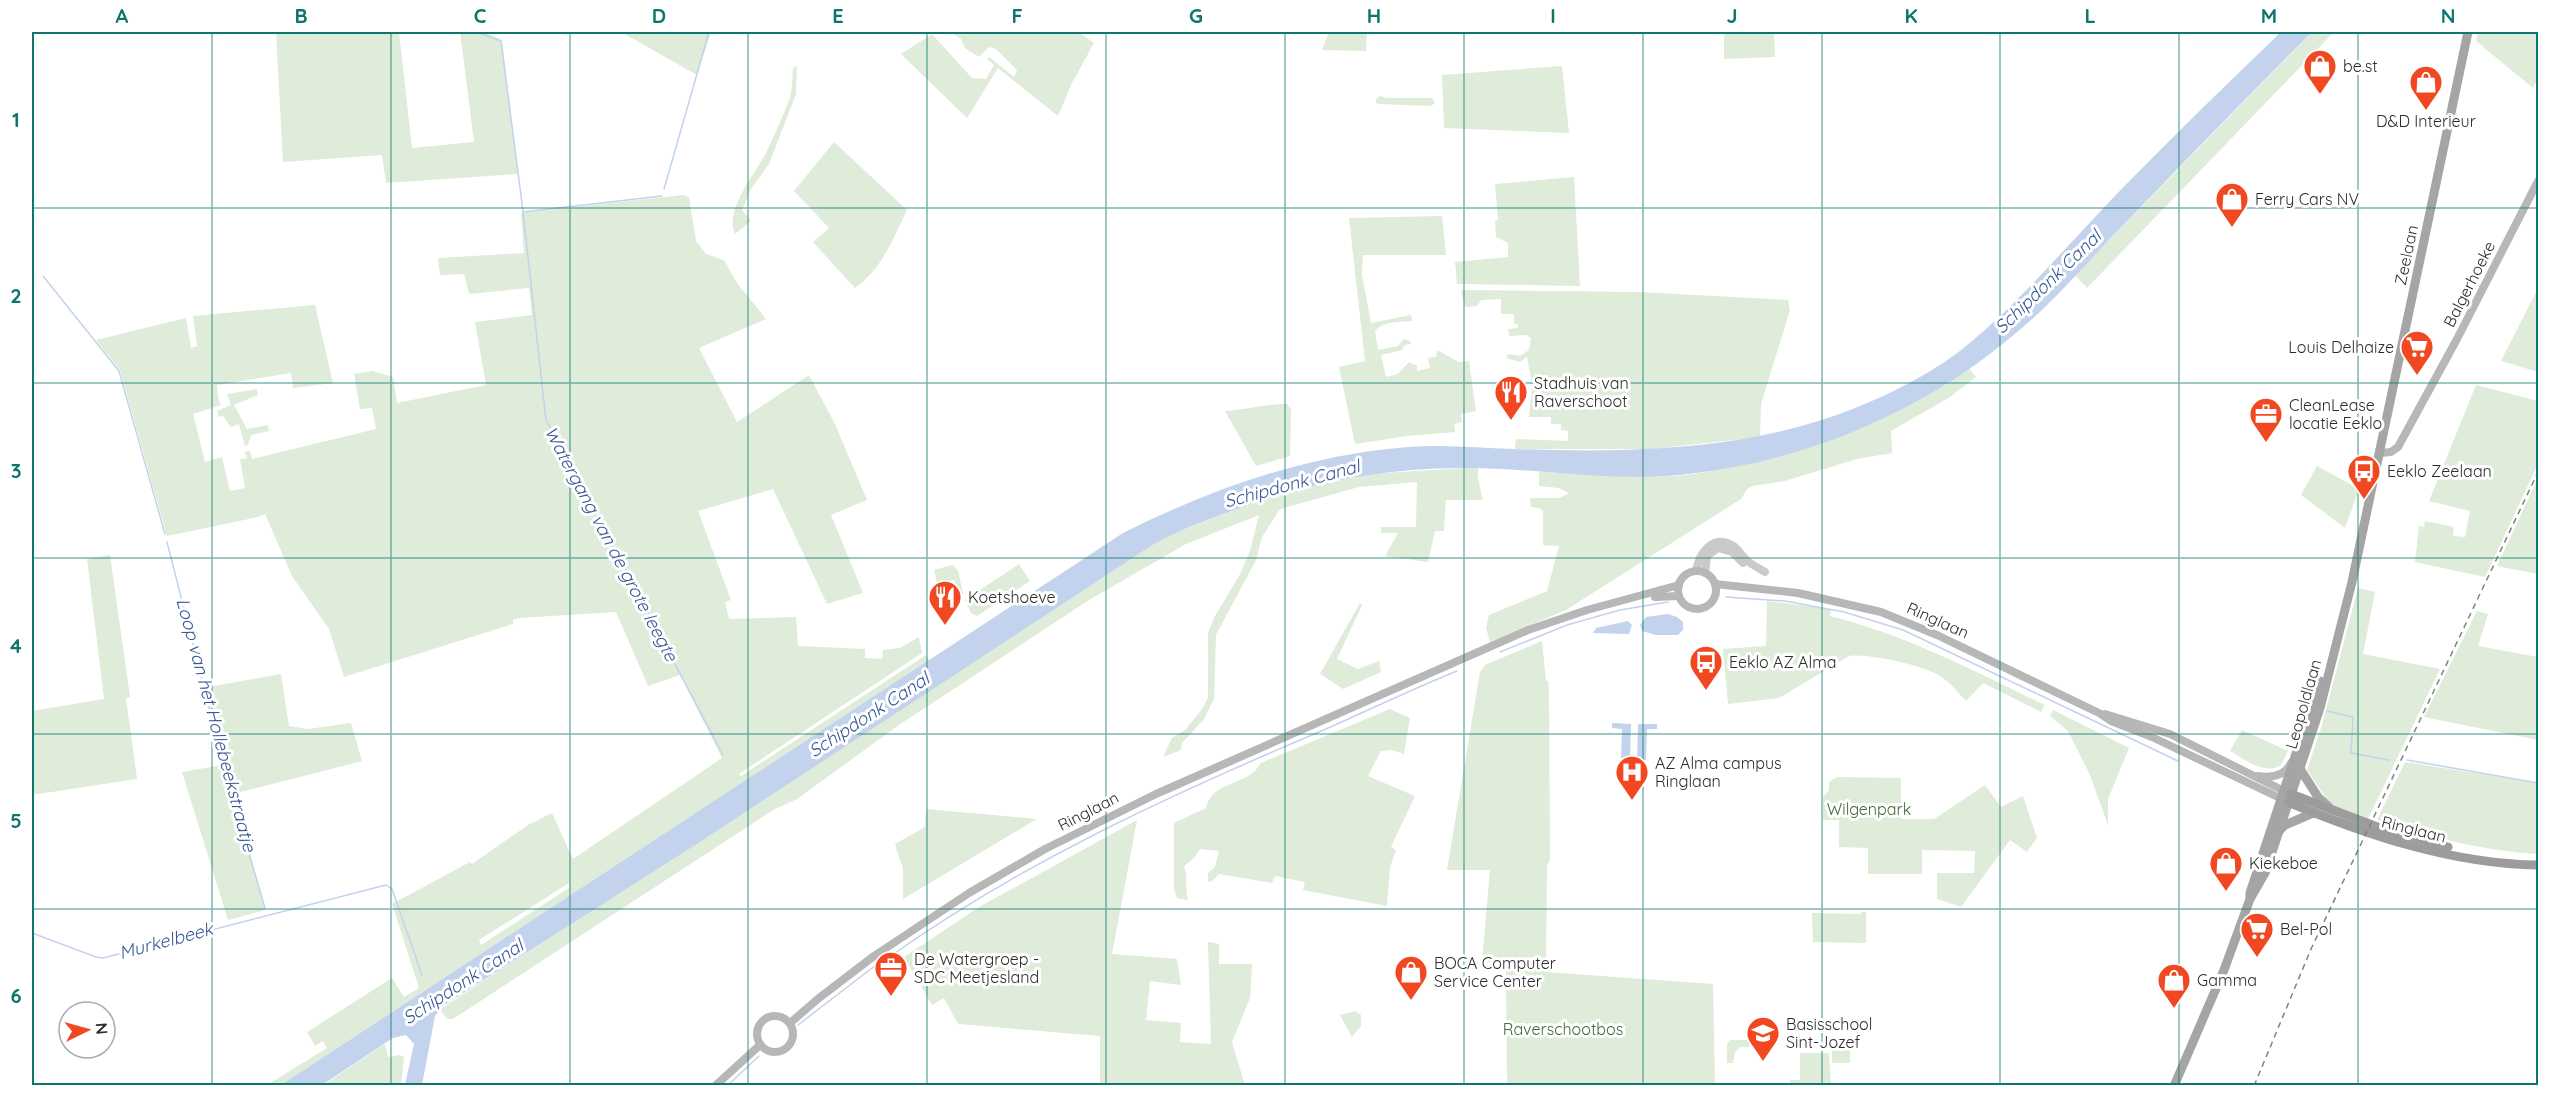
<svg xmlns="http://www.w3.org/2000/svg" width="2570" height="1117" font-family="Quicksand,sans-serif">
	<style>
		.green { fill: #deecd9; fill-rule: evenodd }
		.water { fill: #c3d2ed }
		.lines { fill: none; stroke-linecap: round; stroke-linejoin: round }
		.stream { stroke: #c3d2ed; stroke-width: 1.5 }
		.tertiary { stroke: #cacaca; stroke-width: 8 }
		.secondary { stroke: #b7b7b7; stroke-width: 8 }
		.primary { stroke: #a5a5a5; stroke-width: 9 }
		.trunk { stroke: #9c9c9c; stroke-width: 9 }
		.rail { stroke: #828282; stroke-width: 1.5; stroke-dasharray: 6 4.5; stroke-linecap: butt }
		.grid { fill: none; stroke: #0f766e; stroke-width: 1.5; stroke-opacity: 0.55 }
		.labels { text-anchor: middle; stroke-width: 6; stroke-linejoin: round; paint-order: stroke }
		.poi-label { font-size: 16px; fill: #2d2d2d; stroke: #fff; text-anchor: start }
		.street-label { font-size: 16px; fill: #2d2d2d; stroke: #fff }
		.park-label { font-size: 16px; fill: #426b37; stroke: #fff }
		.water-label { font-size: 18px; font-style: italic; fill: #365794; stroke: #fff }
		.neatline { fill: none; stroke: #0f766e; stroke-width: 2 }
		.grid-label { font-size: 20px; text-anchor: middle; font-weight: bold; fill: #0f766e }
	</style>
	<rect width="100%" height="100%" fill="#fff"/>
	<g class="green">
		<path d="M276 32H399L412 148 474 142 460 32H483L502 40 518 174 386 183 382 155 283 162Z"/>
		<path d="M621 32H711L697 75Z"/>
		<path d="M951 32H1079L1094 43 1072 83 1058 116 998 68 967 118 901 54 932 34 972 78 986 79 994 65 987 59 989 57 1014 77 1017 70 996 49 989 47 979 57 965 48 961 39Z"/>
		<path d="M1329 32H1367L1366 51 1322 50Z"/>
		<path d="M1724 32H1774L1775 57 1724 59Z"/>
		<path d="M2312 32H2334L2087 288 2075 275Z"/>
		<path d="M2478 32H2538V78L2533 88 2476 41Z"/>
		<path d="M797 66 796 94 769 164 751 189 742 210 751 221 735 234C724 211 754 175 765 155 774 137 782 118 789 100 793 90 792 78 793 68Z"/>
		<path d="M1562 66 1569 133 1444 128 1442 75Z"/>
		<path d="M1380 96 1387 98H1432L1435 103 1431 106 1379 104 1376 103V99Z"/>
		<path d="M834 142 907 210C893 239 882 269 855 288L813 242 829 228 794 191Z"/>
		<path d="M1574 177 1580 286 1457 284 1455 262 1508 257V243L1496 237 1495 221 1498 220 1495 184Z"/>
		<path d="M683 195 689 197 696 241 706 254 724 260 737 283 766 319 699 348 737 422 809 375 835 424 867 500 831 515 863 593 827 604 773 489 698 511 731 600 725 602 729 619 796 617 798 646 865 649V658L882 659 883 650 900 648 919 637 922 653 739 774 741 776 926 655 929 661 281 1085H267L327 1048 323 1041 315 1046 307 1032 392 978 404 997 419 988 392 904 470 862 472 864 528 825 552 813 573 859 722 758 680 675 648 686 616 612 519 618 513 620V624L344 677 329 629 292 576 265 514 258 517 167 536 120 370 96 340 186 318 191 348 197 346 193 316 315 305 333 383 293 388 291 373 217 385 218 398 221 405 193 414 205 462 222 457 230 491 245 488 240 459 247 458 245 452 250 451 252 459 376 429 372 408 360 409 354 374 372 371 393 377 397 403 486 385 475 322 532 315 529 288 469 294 464 274 440 275 438 258 524 253 521 213ZM569 883V888L481 945 479 940Z"/>
		<path d="M1442 216 1446 255H1363L1362 275 1371 323 1411 315 1412 321C1400 322 1383 321 1375 331L1378 350 1398 346 1404 339 1410 341 1411 344 1405 345 1402 350 1381 355 1386 377 1398 374 1409 362 1417 366V371L1430 368 1428 358 1436 357 1437 350 1459 362 1469 361 1476 411 1461 414 1462 422 1454 424 1455 432 1407 436 1355 444 1339 367 1365 361 1349 218Z"/>
		<path d="M2538 288V372L2501 361Z"/>
		<path d="M1463 290 1639 292 1788 300 1790 310 1761 404 1760 437 1652 449H1515L1516 439 1568 441V431L1561 430V424H1551V417H1529L1532 385 1527 357 1520 362 1506 358 1508 354 1520 356 1529 350 1531 338 1526 335 1509 336 1508 329 1518 328 1517 324H1514V314H1501V299L1481 300 1477 306 1465 307 1461 291Z"/>
		<path d="M1969 368 1976 377 1950 397 1891 431 1892 453 1857 459 1785 481 1753 486 1747 489 1741 499 1566 610 1490 642 1486 628 1489 615 1547 591 1559 546 1543 545V512L1540 508 1531 507 1530 498H1559L1569 493 1559 488 1539 486V472C1588 474 1637 479 1686 475 1711 472 1737 466 1762 460 1837 441 1906 414 1969 368Z"/>
		<path d="M2476 385 2538 401V464L2485 577 2415 562 2419 526 2424 527 2425 521 2454 527 2453 536 2465 537 2470 511 2429 501Z"/>
		<path d="M257 389 258 395 234 405 247 429 268 425 269 431 251 435 248 445 245 446 239 424 231 427 223 416 219 417 217 411 231 405 227 394Z"/>
		<path d="M1287 404 1291 409 1290 456 1256 466 1225 411C1246 410 1265 404 1287 404Z"/>
		<path d="M2317 466 2359 489 2345 528 2301 495Z"/>
		<path d="M1466 468H1478V479L1483 500H1446L1444 531H1435L1428 562 1385 556 1398 533H1381V527H1416L1417 482 1359 487 1280 509 1262 537 1256 560 1216 635 1214 699 1204 719 1182 743 1181 750 1163 757 1172 738 1185 730 1200 712 1208 698V633L1214 618 1240 574 1250 551 1259 515 1186 544 1089 600 899 725 797 799 773 810 453 1019H448L439 1010 1165 537 1270 496 1366 474Z"/>
		<path d="M2538 478V574L2497 566Z"/>
		<path d="M110 555 130 697 126 698 137 779 32 795V711L104 699 87 559Z"/>
		<path d="M1019 564 1030 581 977 616 971 613 965 600Z"/>
		<path d="M952 565 958 570 963 594 958 595 954 580 937 584 934 570Z"/>
		<path d="M2358 588 2375 592 2363 654 2440 669 2368 819 2330 804 2307 770 2322 725Z"/>
		<path d="M1767 601 1831 609 1830 616C1906 635 1974 671 2045 705L2041 712 1983 683 1966 701C1959 694 1952 684 1943 678 1927 666 1869 653 1849 656L1779 698 1728 704 1723 649 1766 646Z"/>
		<path d="M1360 603 1362 605 1337 659 1358 669 1379 661 1381 672 1343 689 1320 674Z"/>
		<path d="M2477 611 2488 614 2478 646 2538 657V740L2424 717Z"/>
		<path d="M1542 641 1546 681H1548L1549 688 1550 860 1547 866 1546 972 1713 984 1715 1085H1507L1506 963 1482 962 1490 870H1447L1480 672 1485 665Z"/>
		<path d="M281 674 289 726 308 729 351 723 362 761 233 794 265 910 228 920 182 772 222 765 203 688Z"/>
		<path d="M1390 709 1410 718 1404 754 1392 750 1381 751 1368 776 1415 796 1391 847 1396 850 1390 867 1387 906 1303 890 1305 882 1275 876 1272 883 1219 874 1211 882 1208 881V873L1215 867 1219 851 1200 849 1194 858 1184 866C1188 876 1185 889 1188 900L1177 898 1174 889V823L1206 808C1211 785 1235 785 1251 774 1255 772 1258 767 1261 763Z"/>
		<path d="M2053 710 2129 748 2108 799V825L2090 775 2068 731 2050 716Z"/>
		<path d="M2242 730 2288 751 2281 765C2264 776 2245 759 2230 751Z"/>
		<path d="M2405 762 2538 783V854C2483 851 2430 837 2377 820Z"/>
		<path d="M1837 777 1901 778V819H1934L1985 785 2001 807 2023 796 2037 838 2027 852 2010 840 1961 907 1937 899V873H1974L1975 851 1922 850V874H1868V848L1839 847V820H1823V797L1829 790V782Z"/>
		<path d="M926 809 1037 819 903 899V869L895 844 925 827Z"/>
		<path d="M1137 820 1112 954 1177 959 1181 985 1150 981 1146 1020 1181 1023 1180 1042 1211 1044 1208 942 1219 944V964H1252L1250 998 1232 1042 1245 1085H1100V1036L958 1024 944 998 932 1005 904 957 979 907Z"/>
		<path d="M1861 912H1866V943L1813 942 1812 913 1861 914Z"/>
		<path d="M1355 1011 1361 1015V1026L1352 1037 1340 1015Z"/>
		<path d="M1730 1040H1749V1047H1740L1735 1052 1733 1063H1727V1044Z"/>
		<path d="M1850 1040V1063H1832V1041Z"/>
		<path d="M385 1044 388 1057 399 1055 404 1057 401 1085 322 1086Z"/>
		<path d="M1800 1053H1829L1831 1085H1790V1080H1800Z"/>
	</g>
	<g class="water">
		<path d="M2281 32H2312C2252 92 2193 153 2134 214 2104 244 2076 277 2046 306 1949 400 1822 459 1688 474 1614 483 1540 468 1467 468 1381 467 1298 485 1218 516 1195 525 1172 533 1151 546L695 845 443 1006 435 1016 422 1085H405L414 1044 406 1035 393 1038 322 1085H281L1123 533C1213 488 1307 455 1408 447 1444 444 1479 448 1514 449 1628 453 1748 451 1855 408 1895 392 1938 370 1971 342 2022 299 2065 248 2111 200 2166 143 2224 87 2281 32Z"/>
		<path d="M1668 614 1677 617 1683 622V630L1678 635H1656L1642 631 1640 625 1646 617Z"/>
		<path d="M1628 621 1632 625 1629 634 1593 633 1596 628Z"/>
		<path d="M1612 723 1631 724 1630 760H1621L1622 729 1612 728Z"/>
		<path d="M1638 724H1657V729H1647L1646 760H1637Z"/>
	</g>
	<g class="lines">
		<g class="stream">
			<path d="M477 32 501 41 523 211"/>
			<path d="M664 189 709 32"/>
			<path d="M662 196 523 212 546 420 723 755"/>
			<path d="M43 276 119 371 165 534"/>
			<path d="M167 542 229 785 265 908"/>
			<path d="M1726 597 1785 601 1844 612 1903 630 2178 761"/>
			<path d="M1500 652 1567 625 1620 610 1668 602"/>
			<path d="M2327 711 2353 717 2351 753 2389 760"/>
			<path d="M2407 760 2538 783"/>
			<path d="M32 933 96 957 103 958 386 885 392 889 422 975"/>
			<path d="M885 960C1019 864 1168 796 1319 732 1365 712 1410 690 1457 671"/>
			<path d="M798 1025 876 965"/>
			<path d="M727 1086 759 1056"/>
		</g>
		<g class="tertiary">
			<path d="M1696 571C1699 554 1712 534 1732 545 1739 549 1742 557 1749 562 1754 566 1760 569 1765 572"/>
			<path d="M1705 573 1707 556 1718 548 1732 552 1743 563"/>
		</g>
		<g class="secondary">
			<path d="M2381 453 2391 452 2398 447 2457 339 2538 181"/>
			<circle cx="1697" cy="590" r="19"/>
			<path d="M1715 584 1798 593 1881 612 1937 635 2099 713 2111 721 2152 737 2282 799"/>
			<path d="M1655 597 1679 596"/>
			<path d="M2105 714 2170 734 2284 791"/>
			<path d="M2258 776C2271 778 2285 776 2291 763"/>
			<circle cx="775" cy="1034" r="18"/>
			<path d="M790 1023 819 998 874 956 969 893 1045 849 1156 794 1528 630 1587 610 1679 585"/>
			<path d="M715 1086 760 1045"/>
		</g>
		<g class="primary">
			<path d="M2300 769 2318 797 2329 807"/>
			<path d="M2279 831 2285 825 2313 813"/>
			<path d="M2250 899 2265 873 2320 708 2352 582 2468 32"/>
			<path d="M2174 1086 2224 970 2250 899V893L2320 681"/>
		</g>
		<g class="trunk">
			<path d="M2291 794 2380 828 2448 847"/>
			<path d="M2288 802C2367 835 2452 864 2538 865"/>
		</g>
		<path class="rail" d="M2254 1086 2311 949 2538 472"/>
	</g>
	<path class="grid" d="M212 32V1086M391 32V1086M570 32V1086M748 32V1086M927 32V1086M1106 32V1086M1285 32V1086M1464 32V1086M1643 32V1086M1822 32V1086M2000 32V1086M2179 32V1086M2358 32V1086M32 208H2538M32 383H2538M32 558H2538M32 734H2538M32 909H2538"/>
	<defs>
		<symbol id="shop-pin" viewBox="-11 -11 22 30"><path d="M0 17L-7.5 6A9.5 9.5 0 1 1 7.5 6Z" fill="#f14822" stroke="#fff"/><path d="M-5-2.5h2.3a2.7 3.5 0 0 1 5.4 0H5L5.5 6h-11ZM-1.5-2.5h3a1.5 2.3 0 0 0-3 0Z" fill="#fff"/></symbol>
		<symbol id="supermarket-pin" viewBox="-11 -11 22 30"><path d="M0 17L-7.5 6A9.5 9.5 0 1 1 7.5 6Z" fill="#f14822" stroke="#fff"/><path d="M-6-5.5h2.5l.6 2H6L4.5 2H-2.5L-4.4-4H-6ZM-1.5 3.2a1.3 1.3 0 1 0 .1 0ZM3 3.2a1.3 1.3 0 1 0 .1 0Z" fill="#fff"/></symbol>
		<symbol id="restaurant-pin" viewBox="-11 -11 22 30"><path d="M0 17L-7.5 6A9.5 9.5 0 1 1 7.5 6Z" fill="#f14822" stroke="#fff"/><path d="M-5-6h1v4h1v-4h1v4h1v-4h1v5L-1.5 .5V6h-2V.5L-5-1ZM5-6V6H3V1.5H1.5Q1.5-4 5-6Z" fill="#fff"/></symbol>
		<symbol id="office-pin" viewBox="-11 -11 22 30"><path d="M0 17L-7.5 6A9.5 9.5 0 1 1 7.5 6Z" fill="#f14822" stroke="#fff"/><path d="M-6-3h4V-5.5h4V-3h4V5H-6ZM-1-4.5V-3h2v-1.5ZM-6 0V1H6V0Z" fill="#fff"/></symbol>
		<symbol id="bus-pin" viewBox="-11 -11 22 30"><path d="M0 17L-7.5 6A9.5 9.5 0 1 1 7.5 6Z" fill="#f14822" stroke="#fff"/><path d="M-5-6H5V4H4V6H2V4H-2V6H-4V4H-5ZM-3.5-4V0h7V-4ZM-3.5 1.2v1.5H-2V1.2ZM2 1.2v1.5H3.5V1.2Z" fill="#fff"/></symbol>
		<symbol id="hospital-pin" viewBox="-11 -11 22 30"><path d="M0 17L-7.5 6A9.5 9.5 0 1 1 7.5 6Z" fill="#f14822" stroke="#fff"/><path d="M-5-5h3v3.5h4V-5h3V5h-3V1.5h-4V5h-3Z" fill="#fff"/></symbol>
		<symbol id="school-pin" viewBox="-11 -11 22 30"><path d="M0 17L-7.5 6A9.5 9.5 0 1 1 7.5 6Z" fill="#f14822" stroke="#fff"/><path d="M0-5L7-2L0 1L-7-2ZM-4 1L0 2.5L4 1V4Q0 6-4 4Z" fill="#fff"/></symbol>
	</defs>
	<g fill-rule="evenodd">
		<use href="#shop-pin" x="2301" y="47" width="38" height="52"/>
		<use href="#shop-pin" x="2407" y="63" width="38" height="52"/>
		<use href="#shop-pin" x="2213" y="180" width="38" height="52"/>
		<use href="#supermarket-pin" x="2398" y="328" width="38" height="52"/>
		<use href="#restaurant-pin" x="1492" y="373" width="38" height="52"/>
		<use href="#office-pin" x="2247" y="395" width="38" height="52"/>
		<use href="#bus-pin" x="2345" y="452" width="38" height="52"/>
		<use href="#restaurant-pin" x="926" y="578" width="38" height="52"/>
		<use href="#bus-pin" x="1687" y="643" width="38" height="52"/>
		<use href="#hospital-pin" x="1613" y="753" width="38" height="52"/>
		<use href="#shop-pin" x="2207" y="844" width="38" height="52"/>
		<use href="#supermarket-pin" x="2238" y="910" width="38" height="52"/>
		<use href="#office-pin" x="872" y="949" width="38" height="52"/>
		<use href="#shop-pin" x="1392" y="953" width="38" height="52"/>
		<use href="#shop-pin" x="2155" y="961" width="38" height="52"/>
		<use href="#school-pin" x="1744" y="1014" width="38" height="52"/>
	</g>
	<g class="labels">
		<g class="poi-label">
			<text x="2343" y="72">be.st</text>
			<text x="2426" y="127" text-anchor="middle">D&amp;D Interieur</text>
			<text x="2255" y="205">Ferry Cars NV</text>
			<text x="2394" y="353" text-anchor="end">Louis Delhaize</text>
			<text x="1534" y="389">Stadhuis van<tspan x="1534" dy="18">Raverschoot</tspan></text>
			<text x="2289" y="411">CleanLease<tspan x="2289" dy="18">locatie Eeklo</tspan></text>
			<text x="2387" y="477">Eeklo Zeelaan</text>
			<text x="968" y="603">Koetshoeve</text>
			<text x="1729" y="668">Eeklo AZ Alma</text>
			<text x="1655" y="769">AZ Alma campus<tspan x="1655" dy="18">Ringlaan</tspan></text>
			<text x="2249" y="869">Kiekeboe</text>
			<text x="2280" y="935">Bel-Pol</text>
			<text x="914" y="965">De Watergroep -<tspan x="914" dy="18">SDC Meetjesland</tspan></text>
			<text x="1434" y="969">BOCA Computer<tspan x="1434" dy="18">Service Center</tspan></text>
			<text x="2197" y="986">Gamma</text>
			<text x="1786" y="1030">Basisschool<tspan x="1786" dy="18">Sint-Jozef</tspan></text>
		</g>
		<g class="street-label">
			<text transform="translate(2406 255) rotate(-78)" y="6">Zeelaan</text>
			<text transform="translate(2469 284) rotate(-63)" y="6">Balgerhoeke</text>
			<text transform="translate(1938 620) rotate(24)" y="6">Ringlaan</text>
			<text transform="translate(2303 704) rotate(-74)" y="6">Leopoldlaan</text>
			<text transform="translate(1088 811) rotate(-27)" y="6">Ringlaan</text>
			<text transform="translate(2414 829) rotate(14)" y="6">Ringlaan</text>
		</g>
		<g class="park-label">
			<text x="1869" y="815">Wilgenpark</text>
			<text x="1563" y="1035">Raverschootbos</text>
		</g>
		<g class="water-label">
			<text transform="translate(2048 282) rotate(-44)" y="6">Schipdonk Canal</text>
			<text transform="translate(1292 484) rotate(-15)" y="6">Schipdonk Canal</text>
			<text transform="translate(611 544) rotate(62)" y="6">Watergang van de grote leegte</text>
			<text transform="translate(869 715) rotate(-33)" y="6">Schipdonk Canal</text>
			<text transform="translate(216 725) rotate(75)" y="6">Loop van het Hollebeekstraatje</text>
			<text transform="translate(166 941) rotate(-15)" y="6">Murkelbeek</text>
			<text transform="translate(463 982) rotate(-33)" y="6">Schipdonk Canal</text>
		</g>
	</g>
	<rect width="2570" height="1117" fill="none" stroke="#ffffff" stroke-width="66"/>
	<g transform="translate(87 1030) rotate(85)"><circle r="28" fill="#ffffff" stroke="#ababab" stroke-width="1.5"/>
	<path d="M0-4.5L10 22L0 15L-10 22Z" fill="#f14822"/>
	<text y="-9" font-size="16" font-weight="bold" text-anchor="middle" fill="#2d2d2d">N</text>
	</g>
	<rect x="33" y="33" width="2504" height="1051" class="neatline"/>
	<g class="grid-label">
		<text x="122" y="23">A</text>
		<text x="301" y="23">B</text>
		<text x="480" y="23">C</text>
		<text x="659" y="23">D</text>
		<text x="838" y="23">E</text>
		<text x="1017" y="23">F</text>
		<text x="1196" y="23">G</text>
		<text x="1374" y="23">H</text>
		<text x="1553" y="23">I</text>
		<text x="1732" y="23">J</text>
		<text x="1911" y="23">K</text>
		<text x="2090" y="23">L</text>
		<text x="2269" y="23">M</text>
		<text x="2448" y="23">N</text>
		<text x="16" y="127">1</text>
		<text x="16" y="303">2</text>
		<text x="16" y="478">3</text>
		<text x="16" y="653">4</text>
		<text x="16" y="828">5</text>
		<text x="16" y="1003">6</text>
	</g>
</svg>
